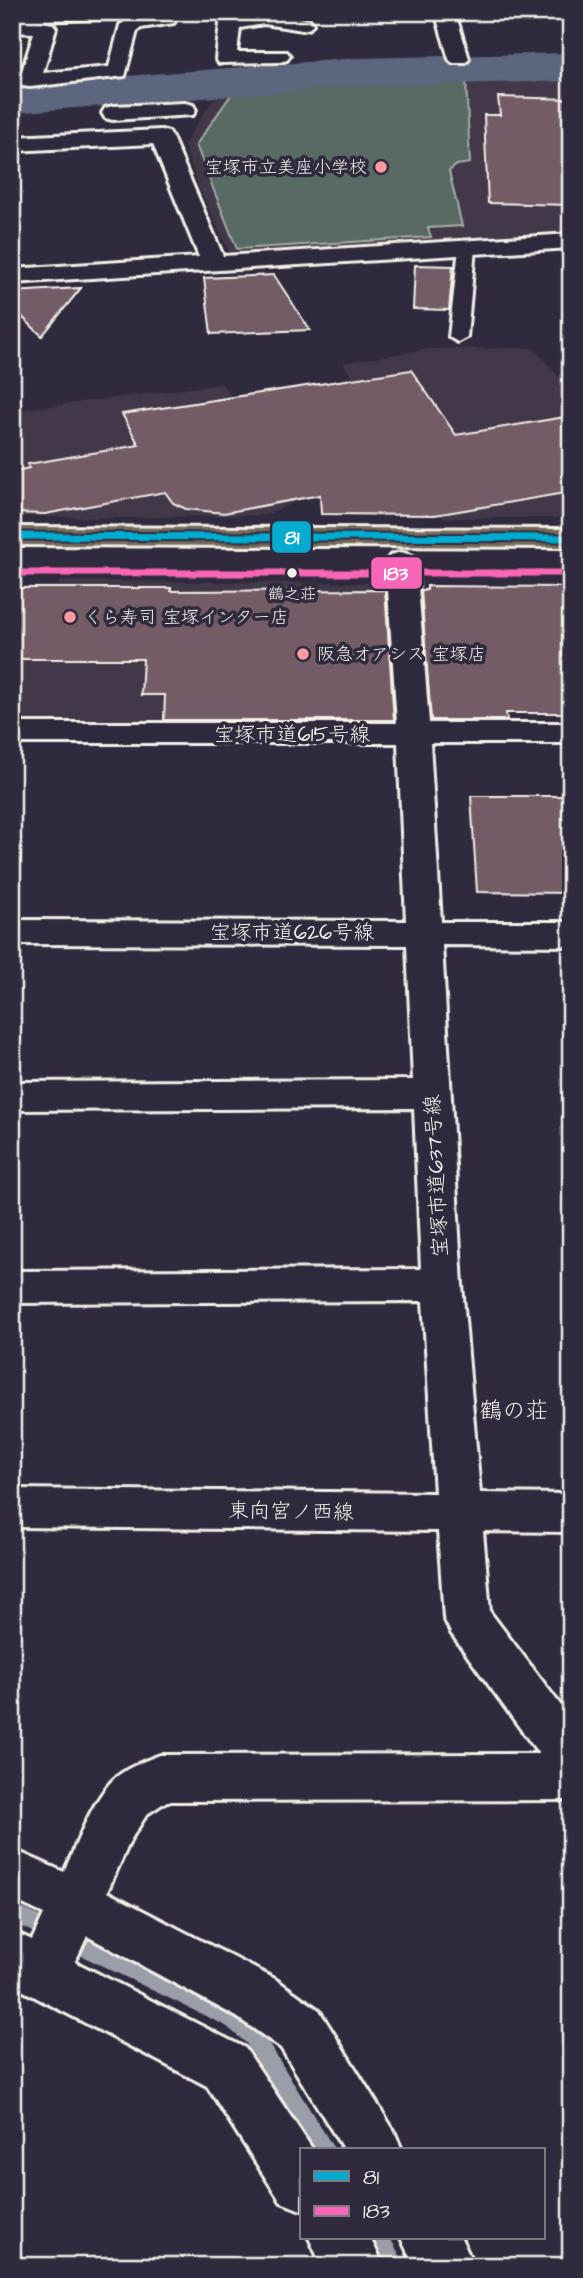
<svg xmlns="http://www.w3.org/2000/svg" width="583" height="2278" font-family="'Architects Daughter','Klee One',sans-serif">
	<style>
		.built { fill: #433949 }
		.green { fill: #596b64; stroke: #a6aea6; stroke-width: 2 }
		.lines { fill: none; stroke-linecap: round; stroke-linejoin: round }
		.stream { fill: #999ea9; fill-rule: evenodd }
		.river { fill: #5c667f; fill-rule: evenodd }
		.building { fill: #735b65; stroke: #f4f1e8; stroke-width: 2 }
		.service-casing { stroke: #f4f1e8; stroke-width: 6 }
		.minor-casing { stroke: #f4f1e8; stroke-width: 6 }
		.trunk-casing { stroke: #f4f1e8; stroke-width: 6 }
		.service { fill: #2f2a3d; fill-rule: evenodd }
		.minor { fill: #2f2a3d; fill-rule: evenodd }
		.trunk { fill: #76695c; fill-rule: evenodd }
		.bus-1-casing { stroke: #2f2a3d; stroke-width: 11 }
		.bus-2-casing { stroke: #2f2a3d; stroke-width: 11 }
		.bus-1 { stroke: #06acd0; stroke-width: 7 }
		.bus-2 { stroke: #fa66b7; stroke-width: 7 }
		.poi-dot { fill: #ff9aa2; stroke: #2f2a3d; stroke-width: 2.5 }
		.bus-dot { fill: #f4f1e8; stroke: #2f2a3d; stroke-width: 2.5 }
		.labels { text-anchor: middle; stroke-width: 7; stroke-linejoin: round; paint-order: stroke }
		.far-bus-label { font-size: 16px; fill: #f4f1e8; stroke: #2f2a3d }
		.far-poi-label { font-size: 18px; fill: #f4f1e8; stroke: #2f2a3d; text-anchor: start }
		.street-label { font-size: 21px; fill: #f4f1e8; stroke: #2f2a3d }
		.neighbourhood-label { font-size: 23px; fill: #f4f1e8; stroke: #2f2a3d }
		.line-badge { stroke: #2f2a3d; stroke-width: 2.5 }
		.badge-label { font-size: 19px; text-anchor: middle; font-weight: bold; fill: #fff }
	</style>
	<rect width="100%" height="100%" fill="#2f2a3d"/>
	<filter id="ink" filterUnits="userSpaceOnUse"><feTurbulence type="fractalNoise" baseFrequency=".0143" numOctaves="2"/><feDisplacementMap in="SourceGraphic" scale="14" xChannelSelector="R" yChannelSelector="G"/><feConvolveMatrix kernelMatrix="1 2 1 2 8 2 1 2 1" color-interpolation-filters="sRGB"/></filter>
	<g filter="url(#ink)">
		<g class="built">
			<path d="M571 69V232L230 254 199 188 184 145 209 105 230 86 409 71Z"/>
			<path d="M533 348 571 390V518H443L343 363 428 349Z"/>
			<path d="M222 384 299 500 266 515 109 518 12 516V411Z"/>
			<path d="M59 581 382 583 385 723H12V586H59Z"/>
		</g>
		<path class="green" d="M466 79 470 163 457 165 449 171 462 226 428 228 431 237 237 249 196 145 233 92 378 80Z"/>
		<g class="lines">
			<g class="stream">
				<path d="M12 1903 240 2012 260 2029 335 2150H314L246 2043 226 2026 12 1922Z"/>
				<path d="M368 2238H390L406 2266H384Z"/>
			</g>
			<path class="river" d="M571 53V81L358 86 12 113V85L358 58Z"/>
		</g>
		<g class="building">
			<path d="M498 97 571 99V205L488 203 484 115H500Z"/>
			<path d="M415 265 453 266 449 310 413 309Z"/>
			<path d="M274 275 310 330 211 334 204 278Z"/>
			<path d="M81 288 42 336 12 307V292Z"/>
			<path d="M411 370 456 435 571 416V492L435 515 321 514 320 495 224 513 186 509 173 503 165 492 45 514 12 513V472L29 468 28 464 139 445 122 414Z"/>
			<path d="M427 586 571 587V713H506L507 720H431L421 590H427Z"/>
			<path d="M12 588H171V591L385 590 394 720H164L165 695H141L143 659H12Z"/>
			<path d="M471 796H571V893L477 892Z"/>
		</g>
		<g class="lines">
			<defs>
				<path id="service" d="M467 243 475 248 467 337 458 342 449 337 459 248Z"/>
				<g id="minor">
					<path d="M12 12H139L129 18 37 21 53 24 56 28 43 73 109 67 120 25C136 13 159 12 178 12L174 23 141 28 137 31 125 76 30 87 22 86 19 81 34 33 12 32Z"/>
					<path d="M266 12 310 20 313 24 310 28 303 30 264 24 240 28 237 52H287L290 56 287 60 280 62 219 63 216 59 220 23 223 19Z"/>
					<path d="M435 12H455L469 59 466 63H452L449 59Z"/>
					<path d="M530 12H571V20L540 18Z"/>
					<path d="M185 103 193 105 196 110 193 115 113 120 105 118 102 113 105 108 113 106Z"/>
					<path d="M161 130 169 132 172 137 223 256 571 234V248L12 283V269L199 257 153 144 12 151V137Z"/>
					<path d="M401 552 411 555 416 561 429 723H571V743H430L441 922H571V946L442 945 462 1285 480 1493 571 1494V1532L483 1531 490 1612 571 1719V1800L167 1801 147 1814 131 1839 107 1892 275 1979 319 2010 394 2131 402 2150H344L281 2048 237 2017 87 1936 75 1962 245 2048 313 2150H301V2210L281 2202 207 2086 12 1985V1931L32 1940 44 1914 12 1899V1849L64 1872C78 1842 89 1807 111 1782 123 1769 144 1761 160 1755L539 1754 451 1633 444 1618 438 1531 12 1527V1489L435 1493 423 1301 12 1303V1271L421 1269 414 1108 12 1110V1082L413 1080 407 945 12 944V920L406 921 398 743H12V723H397L386 561 391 555Z"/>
					<path d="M309 2238H370L384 2266H322Z"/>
					<path d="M401 2238H461L474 2266H414Z"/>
				</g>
				<path id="trunk" d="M12 527 571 529V547L12 545Z"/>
			</defs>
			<use href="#service" class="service-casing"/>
			<use href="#minor" class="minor-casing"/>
			<use href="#trunk" class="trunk-casing"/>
			<use href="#service" class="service"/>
			<use href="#minor" class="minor"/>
			<use href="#trunk" class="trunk"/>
			<defs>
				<path id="bus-1" d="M12 536 571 538"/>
				<path id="bus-2" d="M12 573H571"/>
			</defs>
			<use href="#bus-1" class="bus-1-casing"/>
			<use href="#bus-2" class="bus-2-casing"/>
			<use href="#bus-1" class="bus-1"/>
			<use href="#bus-2" class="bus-2"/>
		</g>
	</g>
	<g class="poi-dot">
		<circle cx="381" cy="167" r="7"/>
		<circle cx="70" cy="617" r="7"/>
		<circle cx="303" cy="654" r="7"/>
	</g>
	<circle class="bus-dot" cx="292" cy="573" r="6"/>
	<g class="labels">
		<g class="far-bus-label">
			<text x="292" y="599">鶴之荘</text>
		</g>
		<g class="far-poi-label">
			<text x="367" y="173" text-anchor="end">宝塚市立美座小学校</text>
			<text x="84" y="623">くら寿司 宝塚インター店</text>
			<text x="317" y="660">阪急オアシス 宝塚店</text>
		</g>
		<g class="street-label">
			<text x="292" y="741">宝塚市道615号線</text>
			<text x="292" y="939">宝塚市道626号線</text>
			<text transform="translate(436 1176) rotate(-93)" y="7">宝塚市道637号線</text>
			<text transform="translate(291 1511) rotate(1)" y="7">東向宮ノ西線</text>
		</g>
		<g class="neighbourhood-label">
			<text x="514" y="1418">鶴の荘</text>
		</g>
	</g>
	<g class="line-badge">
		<rect x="271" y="520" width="41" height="34" rx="7" fill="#06acd0"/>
		<rect x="370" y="556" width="53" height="34" rx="7" fill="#fa66b7"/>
	</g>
	<g class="badge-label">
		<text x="292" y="544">81</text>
		<text x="396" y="580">183</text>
	</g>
	<rect width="583" height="2278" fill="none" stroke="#2f2a3d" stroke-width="42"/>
	<rect x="21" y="21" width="541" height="2236" fill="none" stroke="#f4f1e8" stroke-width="2.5" filter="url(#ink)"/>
	<rect x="300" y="2148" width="245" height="91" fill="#2f2a3d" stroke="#7e7a81" stroke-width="2"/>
	<rect x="314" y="2171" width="35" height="10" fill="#06acd0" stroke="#7e7a81" stroke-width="2"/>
	<text x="363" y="2184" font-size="21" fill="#f4f1e8">81</text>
	<rect x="314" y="2206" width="35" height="10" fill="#fa66b7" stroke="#7e7a81" stroke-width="2"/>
	<text x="363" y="2218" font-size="21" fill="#f4f1e8">183</text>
</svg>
